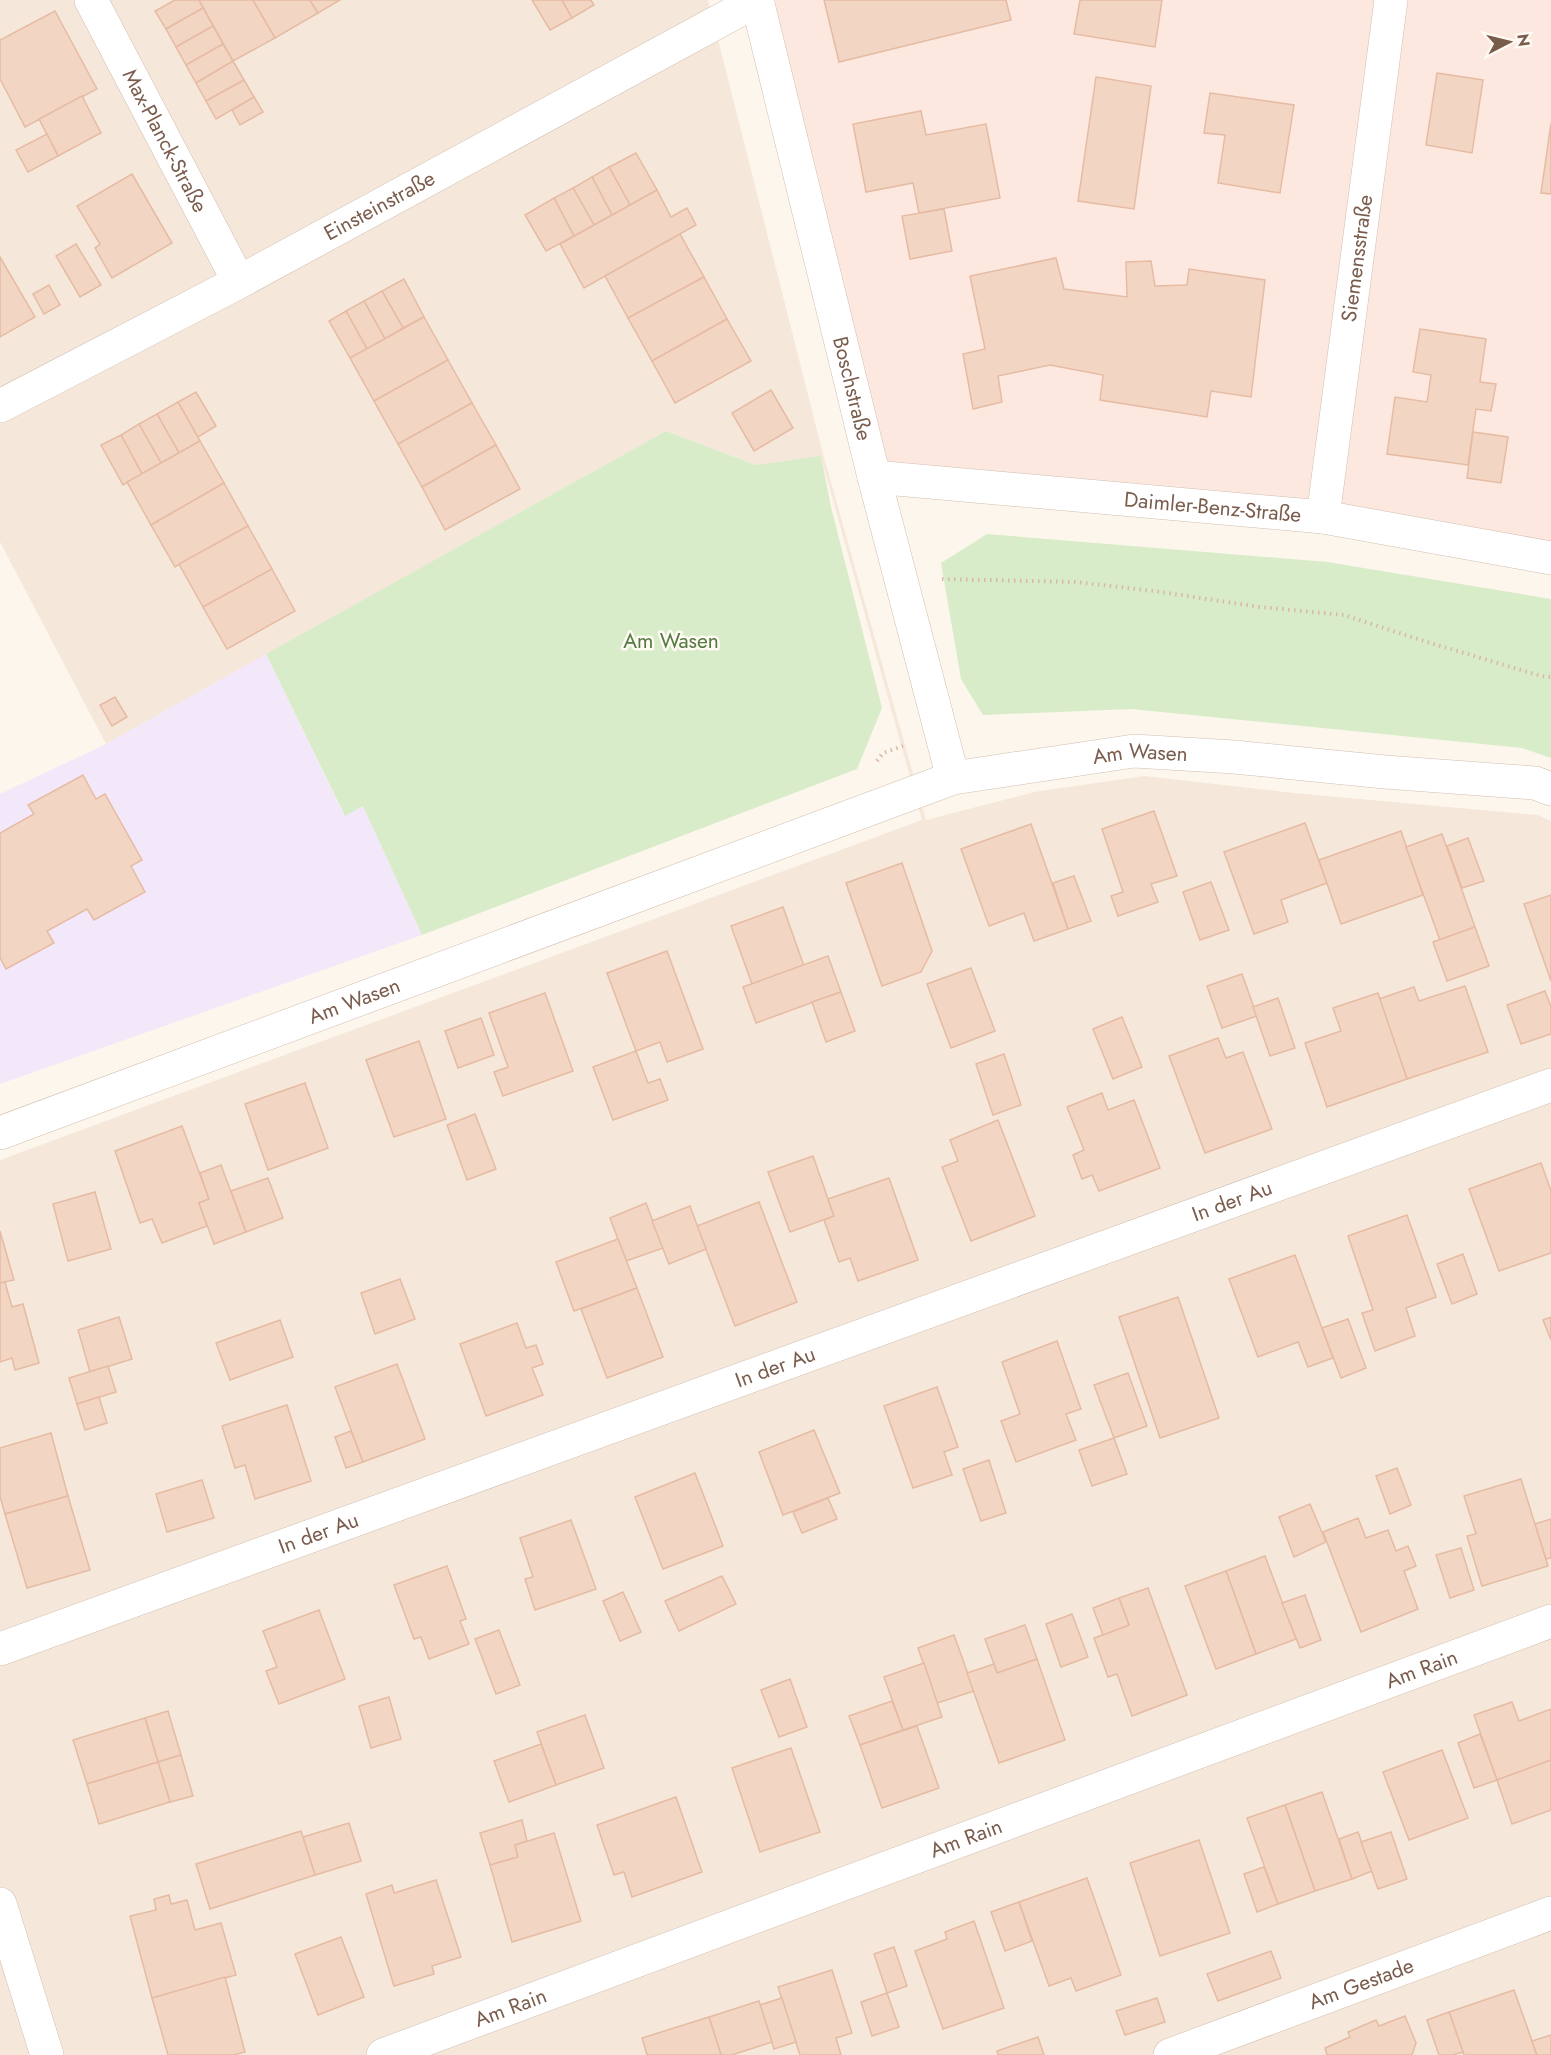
<svg xmlns="http://www.w3.org/2000/svg" width="1551" height="2055" font-family="Jost,sans-serif">
	<style>
		.residential { fill: #f5e8da }
		.commercial { fill: #fde8e0 }
		.education { fill: #f3e8fa }
		.green { fill: #d8ecc9 }
		.building { fill: #f3d5c3; stroke: #e6bba3; stroke-width: 1.5 }
		.lines { fill: none; stroke-linecap: round; stroke-linejoin: round }
		.minor-casing { stroke: #d1beb0; stroke-width: 34 }
		.path { stroke: #d9b8a5; stroke-width: 4; stroke-dasharray: 1.5 4.5; stroke-linecap: butt }
		.minor { stroke: #fff; stroke-width: 33 }
		.labels { text-anchor: middle; stroke-width: 5; stroke-linejoin: round; paint-order: stroke }
		.street-label { font-size: 21px; fill: #7a5c4d; stroke: #fffaf3 }
		.park-label { font-size: 21px; fill: #537a41; stroke: #fffaf3 }
	</style>
	<rect width="100%" height="100%" fill="#fdf6ec"/>
	<path class="residential" d="M0 0H708L823 454 926 820 1034 792 1144 776 1294 793 1538 815 1551 821V2055H0V1160L922 820 821 457 756 465 666 431 106 744 0 542Z"/>
	<path class="commercial" d="M757 0H1551V558L874 477Z"/>
	<path class="education" d="M266 654 344 815 363 806 422 935 0 1084V794L106 744Z"/>
	<g class="green">
		<path d="M666 431 756 465 821 456 831 507 882 708 857 769 422 935 363 806 345 816 266 654Z"/>
		<path d="M987 534 1327 562 1551 599V758L1522 748 1131 709 983 715 961 679 941 563Z"/>
	</g>
	<g class="building">
		<path d="M175 0H199L203 8 166 29 155 11Z"/>
		<path d="M199 0H253L275 38 233 61Z"/>
		<path d="M253 0H310L318 13 275 38Z"/>
		<path d="M310 0H340L318 13Z"/>
		<path d="M532 0H562L572 18 550 30Z"/>
		<path d="M562 0H591L594 5 572 18Z"/>
		<path d="M824 0H1006L1011 20 839 62Z"/>
		<path d="M1080 0H1162L1155 47 1074 34Z"/>
		<path d="M203 8 213 26 176 47 166 29Z"/>
		<path d="M55 11 97 89 25 127 0 79V40Z"/>
		<path d="M213 26 223 44 186 65 176 47Z"/>
		<path d="M223 44 233 61 196 83 186 65Z"/>
		<path d="M233 61 244 80 206 101 196 83Z"/>
		<path d="M1437 73 1483 80 1472 153 1426 145Z"/>
		<path d="M1096 77 1151 86 1134 209 1078 201Z"/>
		<path d="M244 80 254 97 216 119 206 101Z"/>
		<path d="M1210 93 1294 105 1280 193 1218 183 1225 135 1204 133Z"/>
		<path d="M82 96 101 133 58 156 39 119Z"/>
		<path d="M254 97 263 112 240 125 232 110Z"/>
		<path d="M921 111 926 135 986 124 1000 198 919 213 913 183 866 192 853 124Z"/>
		<path d="M1551 123V194L1541 193Z"/>
		<path d="M47 134 58 156 28 172 16 150Z"/>
		<path d="M636 153 657 190 630 205 609 167Z"/>
		<path d="M609 167 630 205 612 215 592 177Z"/>
		<path d="M132 174 172 243 112 278 95 248 100 244 77 206Z"/>
		<path d="M592 177 612 215 594 225 573 188Z"/>
		<path d="M573 188 594 225 574 236 554 198Z"/>
		<path d="M657 190 671 217 687 208 696 225 584 288 560 244Z"/>
		<path d="M554 198 574 236 546 251 525 215Z"/>
		<path d="M944 209 952 251 910 259 902 216Z"/>
		<path d="M680 234 704 277 628 318 605 276Z"/>
		<path d="M76 244 101 285 80 297 56 256Z"/>
		<path d="M0 257 35 317 0 337Z"/>
		<path d="M1056 258 1064 289 1127 297 1126 262 1151 261 1155 286 1187 285 1189 269 1265 280 1251 397 1211 391 1207 417 1100 400 1103 375 1050 365 998 376 1002 402 973 409 963 354 985 349 970 276Z"/>
		<path d="M704 277 727 319 652 361 628 318Z"/>
		<path d="M404 279 424 317 403 328 382 291Z"/>
		<path d="M49 285 60 305 44 314 33 294Z"/>
		<path d="M382 291 403 328 385 339 364 301Z"/>
		<path d="M364 301 385 339 367 349 346 311Z"/>
		<path d="M346 311 367 349 350 358 329 321Z"/>
		<path d="M424 317 448 360 374 401 350 358Z"/>
		<path d="M727 319 751 361 675 403 652 361Z"/>
		<path d="M1420 329 1486 339 1480 382 1496 384 1491 411 1476 409 1468 465 1387 454 1395 397 1427 402 1431 375 1413 372Z"/>
		<path d="M448 360 472 403 398 444 374 401Z"/>
		<path d="M771 390 793 428 754 451 732 413Z"/>
		<path d="M196 392 216 426 198 437 178 402Z"/>
		<path d="M178 402 200 441 179 453 157 414Z"/>
		<path d="M472 403 496 445 422 487 398 444Z"/>
		<path d="M157 414 179 453 161 463 139 424Z"/>
		<path d="M139 424 161 463 142 474 121 435Z"/>
		<path d="M1473 432 1508 437 1501 483 1467 478Z"/>
		<path d="M121 435 142 474 123 485 101 445Z"/>
		<path d="M200 441 224 483 151 525 127 482Z"/>
		<path d="M496 445 520 489 445 530 422 487Z"/>
		<path d="M224 483 248 526 175 567 151 525Z"/>
		<path d="M248 526 272 569 203 607 179 564Z"/>
		<path d="M272 569 295 611 227 649 203 607Z"/>
		<path d="M115 697 127 717 112 726 100 705Z"/>
		<path d="M83 775 96 799 105 794 142 860 131 866 145 892 94 920 87 909 47 931 54 943 6 969 0 958V833L34 814 28 805Z"/>
		<path d="M1154 811 1177 876 1151 884 1158 902 1118 916 1111 896 1123 892 1102 829Z"/>
		<path d="M1305 823 1327 883 1281 900 1288 922 1254 934 1224 852Z"/>
		<path d="M1031 824 1068 929 1034 941 1024 913 989 926 961 849Z"/>
		<path d="M1401 831 1423 895 1341 924 1319 860Z"/>
		<path d="M1442 834 1475 927 1440 940 1406 847Z"/>
		<path d="M1468 838 1484 881 1462 888 1447 846Z"/>
		<path d="M902 863 932 951 921 972 882 986 846 883Z"/>
		<path d="M1074 876 1091 921 1068 929 1053 883Z"/>
		<path d="M1211 882 1229 930 1200 940 1183 892Z"/>
		<path d="M1551 895V981L1524 904Z"/>
		<path d="M783 907 804 966 752 984 731 926Z"/>
		<path d="M1475 927 1489 966 1447 981 1433 942Z"/>
		<path d="M667 951 703 1049 667 1062 660 1042 636 1051 607 973Z"/>
		<path d="M828 956 841 992 756 1023 743 987Z"/>
		<path d="M971 968 995 1031 951 1048 927 984Z"/>
		<path d="M1242 974 1257 1016 1222 1028 1207 986Z"/>
		<path d="M1465 986 1488 1052 1407 1079 1379 999 1414 987 1419 1001Z"/>
		<path d="M1545 991 1551 1007V1034L1521 1044 1507 1005Z"/>
		<path d="M841 992 855 1031 826 1042 812 1002Z"/>
		<path d="M545 993 573 1071 503 1096 494 1072 508 1067 489 1013Z"/>
		<path d="M1378 993 1407 1079 1327 1107 1305 1043 1341 1031 1333 1008Z"/>
		<path d="M1278 998 1295 1048 1270 1056 1253 1007Z"/>
		<path d="M1122 1017 1142 1067 1113 1079 1093 1029Z"/>
		<path d="M481 1018 494 1055 458 1068 445 1031Z"/>
		<path d="M1218 1038 1226 1058 1243 1052 1272 1129 1205 1153 1169 1056Z"/>
		<path d="M419 1041 446 1119 394 1137 366 1060Z"/>
		<path d="M636 1051 648 1083 660 1079 668 1100 613 1120 593 1067Z"/>
		<path d="M1004 1054 1021 1105 993 1115 976 1064Z"/>
		<path d="M305 1083 328 1148 268 1170 245 1104Z"/>
		<path d="M1102 1093 1108 1110 1134 1100 1160 1168 1099 1191 1092 1175 1082 1179 1073 1155 1084 1150 1067 1107Z"/>
		<path d="M475 1114 496 1169 467 1180 447 1125Z"/>
		<path d="M998 1120 1035 1216 971 1241 942 1167 958 1161 950 1140Z"/>
		<path d="M182 1126 209 1199 199 1203 207 1226 162 1243 152 1219 140 1223 115 1151Z"/>
		<path d="M813 1156 834 1216 790 1232 768 1172Z"/>
		<path d="M1541 1163 1551 1191V1253L1499 1271 1469 1189Z"/>
		<path d="M221 1165 246 1232 214 1244 199 1203 209 1199 200 1173Z"/>
		<path d="M268 1178 283 1218 246 1232 231 1191Z"/>
		<path d="M889 1178 918 1260 858 1281 850 1258 839 1262 824 1220 834 1216 828 1199Z"/>
		<path d="M95 1192 111 1249 68 1261 53 1204Z"/>
		<path d="M759 1202 797 1302 735 1326 697 1226Z"/>
		<path d="M646 1203 663 1248 626 1261 610 1218Z"/>
		<path d="M690 1206 706 1249 669 1264 652 1221Z"/>
		<path d="M1407 1215 1436 1297 1406 1308 1415 1336 1375 1351 1362 1313 1373 1310 1348 1236Z"/>
		<path d="M0 1231 14 1280 0 1283Z"/>
		<path d="M618 1239 637 1288 574 1311 556 1262Z"/>
		<path d="M1463 1254 1477 1294 1452 1304 1437 1264Z"/>
		<path d="M1295 1255 1333 1358 1308 1367 1298 1342 1258 1357 1229 1279Z"/>
		<path d="M400 1279 415 1319 375 1334 361 1293Z"/>
		<path d="M5 1282 12 1307 23 1304 39 1363 15 1370 12 1358 0 1362V1283Z"/>
		<path d="M637 1288 663 1357 607 1378 581 1309Z"/>
		<path d="M1178 1297 1219 1418 1160 1438 1119 1317Z"/>
		<path d="M119 1317 132 1359 90 1372 78 1330Z"/>
		<path d="M1551 1317V1340L1543 1320Z"/>
		<path d="M1348 1319 1366 1368 1341 1378 1322 1328Z"/>
		<path d="M280 1320 293 1357 230 1380 216 1343Z"/>
		<path d="M517 1323 526 1348 536 1345 543 1364 532 1368 543 1395 486 1416 460 1344Z"/>
		<path d="M1057 1341 1081 1409 1066 1414 1076 1440 1016 1462 1001 1421 1020 1414 1002 1362Z"/>
		<path d="M397 1364 425 1439 363 1462 335 1387Z"/>
		<path d="M108 1366 116 1392 77 1404 69 1378Z"/>
		<path d="M1128 1373 1147 1426 1114 1438 1094 1385Z"/>
		<path d="M937 1387 958 1447 944 1452 952 1475 913 1488 884 1406Z"/>
		<path d="M99 1397 107 1423 85 1430 77 1404Z"/>
		<path d="M287 1405 311 1481 255 1499 245 1465 235 1468 222 1426Z"/>
		<path d="M814 1430 840 1493 783 1515 759 1452Z"/>
		<path d="M351 1431 363 1462 346 1468 335 1437Z"/>
		<path d="M51 1433 68 1496 5 1514 0 1496V1448Z"/>
		<path d="M1114 1438 1127 1474 1092 1486 1079 1450Z"/>
		<path d="M989 1460 1006 1513 981 1521 963 1469Z"/>
		<path d="M1397 1468 1411 1505 1390 1514 1376 1476Z"/>
		<path d="M695 1473 723 1546 663 1569 635 1497Z"/>
		<path d="M1521 1479 1548 1566 1482 1586 1467 1536 1476 1534 1464 1496Z"/>
		<path d="M202 1480 214 1518 167 1532 156 1494Z"/>
		<path d="M68 1496 90 1570 27 1588 5 1514Z"/>
		<path d="M828 1498 837 1519 802 1533 793 1512Z"/>
		<path d="M1310 1504 1326 1542 1294 1557 1279 1517Z"/>
		<path d="M1358 1518 1366 1538 1388 1530 1396 1551 1408 1546 1416 1566 1404 1571 1418 1609 1361 1632 1323 1532Z"/>
		<path d="M1551 1519V1558L1546 1559 1535 1524Z"/>
		<path d="M571 1520 596 1589 535 1610 525 1579 533 1577 520 1538Z"/>
		<path d="M1461 1548 1474 1590 1450 1598 1436 1555Z"/>
		<path d="M1265 1556 1296 1639 1256 1654 1226 1571Z"/>
		<path d="M447 1566 466 1619 460 1621 469 1644 429 1659 421 1637 414 1639 394 1585Z"/>
		<path d="M1226 1571 1256 1654 1216 1669 1185 1586Z"/>
		<path d="M722 1576 736 1604 679 1631 665 1601Z"/>
		<path d="M1148 1588 1187 1695 1132 1716 1117 1674 1108 1677 1094 1638 1129 1625 1119 1598Z"/>
		<path d="M623 1592 641 1632 620 1641 603 1601Z"/>
		<path d="M1305 1595 1321 1640 1300 1648 1282 1603Z"/>
		<path d="M1119 1598 1129 1625 1103 1635 1093 1608Z"/>
		<path d="M319 1610 345 1679 279 1704 266 1671 277 1667 263 1631Z"/>
		<path d="M1072 1614 1088 1657 1061 1667 1046 1624Z"/>
		<path d="M1025 1625 1037 1659 997 1673 985 1639Z"/>
		<path d="M499 1630 520 1685 496 1694 475 1639Z"/>
		<path d="M954 1635 974 1691 937 1703 918 1648Z"/>
		<path d="M1037 1659 1065 1740 999 1763 967 1673 994 1664 997 1673Z"/>
		<path d="M924 1663 942 1717 903 1730 884 1677Z"/>
		<path d="M790 1679 807 1727 779 1737 761 1690Z"/>
		<path d="M389 1697 401 1739 371 1748 359 1706Z"/>
		<path d="M892 1701 903 1730 860 1745 849 1716Z"/>
		<path d="M1512 1702 1519 1721 1551 1709V1760L1497 1780 1474 1715Z"/>
		<path d="M168 1711 181 1755 158 1762 145 1718Z"/>
		<path d="M585 1715 604 1768 556 1785 537 1732Z"/>
		<path d="M145 1718 158 1762 87 1784 73 1740Z"/>
		<path d="M917 1726 939 1788 882 1808 860 1745Z"/>
		<path d="M1480 1734 1497 1780 1474 1788 1458 1743Z"/>
		<path d="M541 1744 556 1785 509 1802 494 1761Z"/>
		<path d="M791 1748 820 1832 760 1852 732 1768Z"/>
		<path d="M1442 1750 1468 1818 1409 1840 1383 1772Z"/>
		<path d="M181 1755 193 1796 170 1802 158 1762Z"/>
		<path d="M1551 1760V1810L1512 1824 1497 1780Z"/>
		<path d="M158 1762 170 1802 99 1824 87 1784Z"/>
		<path d="M1322 1792 1352 1879 1315 1891 1285 1805Z"/>
		<path d="M676 1797 702 1872 632 1897 624 1872 614 1875 597 1825Z"/>
		<path d="M1285 1805 1315 1891 1278 1904 1247 1818Z"/>
		<path d="M522 1820 527 1841 515 1845 518 1857 490 1865 480 1833Z"/>
		<path d="M349 1823 361 1861 315 1875 303 1837Z"/>
		<path d="M301 1831 315 1875 210 1909 196 1864Z"/>
		<path d="M1358 1832 1372 1871 1352 1879 1339 1839Z"/>
		<path d="M1391 1832 1407 1879 1378 1889 1361 1842Z"/>
		<path d="M554 1833 581 1921 512 1942 490 1865 518 1857 515 1845Z"/>
		<path d="M1199 1840 1230 1933 1160 1956 1130 1863Z"/>
		<path d="M1264 1867 1278 1904 1257 1912 1244 1874Z"/>
		<path d="M1087 1878 1121 1975 1076 1991 1071 1978 1049 1986 1019 1902Z"/>
		<path d="M436 1880 461 1957 432 1966 434 1974 394 1986 366 1894 392 1885 394 1893Z"/>
		<path d="M169 1895 171 1904 187 1900 195 1930 221 1923 236 1975 152 1998 130 1916 156 1910 154 1899Z"/>
		<path d="M1019 1902 1032 1941 1005 1951 991 1912Z"/>
		<path d="M974 1921 1004 2008 943 2029 915 1951 947 1939 945 1932Z"/>
		<path d="M341 1937 364 1997 318 2015 295 1954Z"/>
		<path d="M894 1947 907 1986 887 1993 874 1954Z"/>
		<path d="M1271 1951 1281 1978 1218 2001 1207 1974Z"/>
		<path d="M832 1970 852 2033 836 2038 841 2055H800L778 1987Z"/>
		<path d="M225 1977 245 2052 234 2055H168L152 1998Z"/>
		<path d="M1514 1990 1537 2055H1464L1449 2012Z"/>
		<path d="M887 1993 899 2027 872 2036 861 2002Z"/>
		<path d="M782 1998 796 2042 774 2049 760 2005Z"/>
		<path d="M1157 1998 1165 2022 1125 2035 1116 2011Z"/>
		<path d="M759 2001 772 2042 732 2055H721L709 2017Z"/>
		<path d="M1449 2012 1463 2052 1453 2055H1439L1427 2020Z"/>
		<path d="M1405 2016 1416 2043 1412 2055H1327L1325 2048 1350 2037 1348 2032 1376 2020 1379 2026Z"/>
		<path d="M709 2017 721 2055H647L642 2038Z"/>
		<path d="M1551 2035V2055H1537L1532 2041Z"/>
		<path d="M1038 2037 1044 2055H998L997 2051Z"/>
	</g>
	<g class="lines">
		<defs>
			<g id="minor">
				<path id="s1" d="M91 0 239 282"/>
				<path id="s2" d="M757 0 874 477 953 778"/>
				<path id="s3" d="M0 406 239 282 758 0"/>
				<path id="s4" d="M874 477 1323 517 1551 558"/>
				<path id="s5" d="M1323 517 1391 0"/>
				<path id="s6" d="M0 1133 953 778 1134 751 1234 757 1385 772 1535 783 1551 789"/>
				<path id="s7" d="M0 1649 1551 1085"/>
				<path d="M0 1904 47 2055"/>
				<path id="s8" d="M383 2055 1551 1621"/>
				<path id="s9" d="M1170 2055 1551 1913"/>
			</g>
		</defs>
		<use href="#minor" class="minor-casing"/>
		<g class="path">
			<path d="M942 579 1075 582 1154 591 1260 607 1344 615 1427 642 1541 676 1551 677"/>
			<path d="M877 761 883 753 903 746"/>
		</g>
		<use href="#minor" class="minor"/>
	</g>
	<g class="labels">
		<g class="street-label">
			<text dy="7" stroke="none"><textPath href="#s1" startOffset="159">Max-Planck-Straße</textPath></text>
			<text dy="7" stroke="none"><textPath href="#s3" startOffset="429">Einsteinstraße</textPath></text>
			<text dy="7" stroke="none"><textPath href="#s5" startOffset="261">Siemensstraße</textPath></text>
			<text dy="7" stroke="none"><textPath href="#s2" startOffset="400">Boschstraße</textPath></text>
			<text dy="7" stroke="none"><textPath href="#s4" startOffset="340">Daimler-Benz-Straße</textPath></text>
			<text dy="7" stroke="none"><textPath href="#s6" startOffset="1206">Am Wasen</textPath></text>
			<text dy="7" stroke="none"><textPath href="#s6" startOffset="378">Am Wasen</textPath></text>
			<text dy="7" stroke="none"><textPath href="#s7" startOffset="1311">In der Au</textPath></text>
			<text dy="7" stroke="none"><textPath href="#s7" startOffset="825">In der Au</textPath></text>
			<text dy="7" stroke="none"><textPath href="#s7" startOffset="339">In der Au</textPath></text>
			<text dy="7" stroke="none"><textPath href="#s8" startOffset="1108">Am Rain</textPath></text>
			<text dy="7" stroke="none"><textPath href="#s8" startOffset="622">Am Rain</textPath></text>
			<text dy="7" stroke="none"><textPath href="#s9" startOffset="204">Am Gestade</textPath></text>
			<text dy="7" stroke="none"><textPath href="#s8" startOffset="136">Am Rain</textPath></text>
		</g>
		<g class="park-label">
			<text x="671" y="648">Am Wasen</text>
		</g>
	</g>
	<g transform="translate(1509 42) rotate(83)" stroke="#fffaf3" stroke-width="4.5" paint-order="stroke">
	<path d="M0-4.5L10 22L0 15L-10 22Z" fill="#7a5c4d"/>
	<text y="-9" font-size="16" font-weight="bold" text-anchor="middle" fill="#7a5c4d">N</text>
	</g>
</svg>
